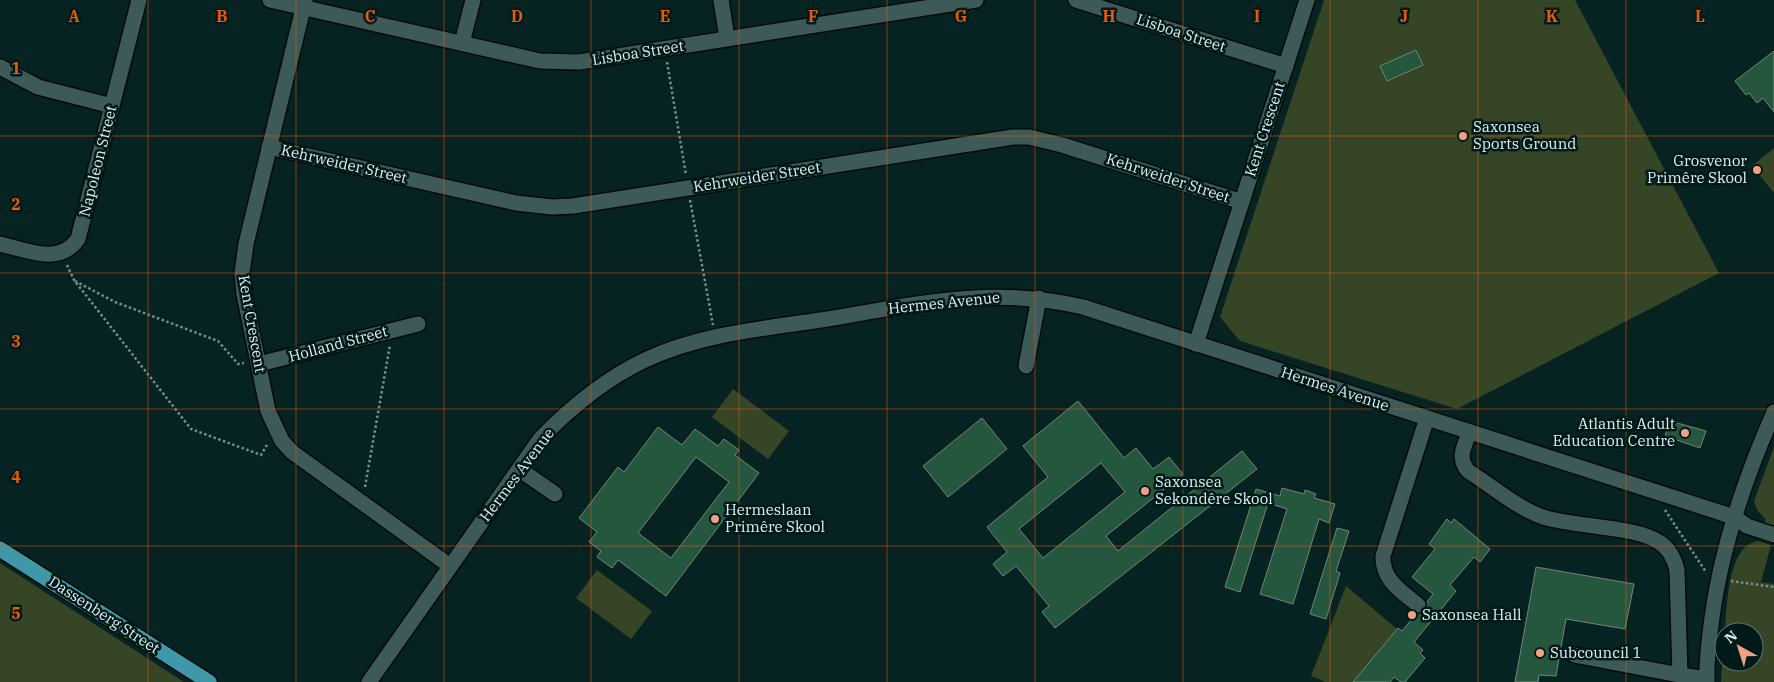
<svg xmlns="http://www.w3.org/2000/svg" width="1774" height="682" font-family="'IBM Plex Serif',serif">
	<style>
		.green { fill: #354525 }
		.building { fill: #25563e; stroke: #6f877a; fill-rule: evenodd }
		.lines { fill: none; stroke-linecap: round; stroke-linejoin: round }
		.minor-casing { stroke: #000c0b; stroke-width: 18 }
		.major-casing { stroke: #000c0b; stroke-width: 18 }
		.path { stroke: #788e8d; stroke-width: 2.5; stroke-dasharray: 2.5 2.5; stroke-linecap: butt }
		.minor { stroke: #3d5a58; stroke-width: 15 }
		.major { stroke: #4097aa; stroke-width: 15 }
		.grid { fill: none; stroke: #e8590c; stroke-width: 1; stroke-opacity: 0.55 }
		.poi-dot { fill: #f3a082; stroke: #001a19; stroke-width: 2 }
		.labels { text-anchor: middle; stroke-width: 5; stroke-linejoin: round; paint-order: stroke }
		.street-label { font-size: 15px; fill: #e0f0ef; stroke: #001a19 }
		.poi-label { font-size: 15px; fill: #e0f0ef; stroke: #001a19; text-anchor: start }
		.grid-label { font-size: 16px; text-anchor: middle; font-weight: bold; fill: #e8590c; stroke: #001a19; stroke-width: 5; stroke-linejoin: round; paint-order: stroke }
	</style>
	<rect width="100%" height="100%" fill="#062322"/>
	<g class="green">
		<path d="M1324 0H1575L1719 273 1457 409 1240 341 1220 317Z"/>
		<path d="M1774 148V193L1752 166Z"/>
		<path d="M733 389 789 431 768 459 712 417Z"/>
		<path d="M1774 447V529L1763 524 1766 520 1757 510 1754 501Z"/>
		<path d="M1758 541 1771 545 1761 582 1774 584V682H1721L1724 639V662H1754V632H1725C1727 608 1727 545 1758 541Z"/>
		<path d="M0 563 184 682H0Z"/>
		<path d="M597 570 652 611 631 639 576 598Z"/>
		<path d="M1346 586 1397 629 1353 682H1326L1311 676Z"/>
	</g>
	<g class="building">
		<path d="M1416 50 1423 65 1387 81 1380 66Z"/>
		<path d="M1774 51V112L1763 98 1757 103 1749 93 1746 95 1735 81Z"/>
		<path d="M1078 401 1124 458 1136 448 1153 469 1169 457 1183 474 1106 536 1118 551 1242 451 1257 469 1055 628 1042 612 1049 606 1016 566 1003 576 993 564 1007 552 987 527 1048 477 1023 446ZM1101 463 1125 492 1043 558 1019 529Z"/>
		<path d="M982 418 1007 449 948 497 923 466Z"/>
		<path d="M1670 421 1706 431 1700 448 1665 436Z"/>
		<path d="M658 427 682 445 695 429 718 446 724 439 739 450 735 455 759 473 666 596 618 560 612 568 597 557 601 551 589 542 597 532 579 518 618 467 624 472ZM696 457 729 482 671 558 638 533Z"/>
		<path d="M1282 488 1304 494 1305 490 1316 494 1314 498 1335 504 1329 523 1319 519 1293 604 1260 594 1287 509 1268 503 1240 592 1225 587 1256 489 1280 496Z"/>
		<path d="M1447 519 1451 523 1454 519 1490 549 1480 562 1474 557 1450 585 1456 591 1414 642 1423 650 1420 653 1425 658 1405 682H1401L1394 677 1390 682H1353L1398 628 1402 631 1416 614 1426 610 1427 602 1433 594 1412 577 1435 549 1429 544Z"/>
		<path d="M1337 528 1349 531 1336 571 1340 573 1326 619 1310 614Z"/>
		<path d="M1536 567 1634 584 1625 629 1566 619 1556 676 1539 675 1538 682H1515Z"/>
	</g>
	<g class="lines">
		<defs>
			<g id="minor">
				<path d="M270 0 540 61 579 62 976 0"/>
				<path d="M305 0 246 244 242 273 244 294 268 411 282 441 292 452 450 566"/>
				<path d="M721 0 727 38"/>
				<path d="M1076 0 1286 66"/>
				<path d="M462 43 473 0"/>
				<path d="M0 67 38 87 112 106"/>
				<path d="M269 147 516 203 552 207 573 206 1013 137H1029L1062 145 1242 202"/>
				<path d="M0 244C27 250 59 266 78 239L139 0"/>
				<path d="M1196 344 1307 0"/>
				<path d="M259 364 418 324"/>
				<path d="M1026 366 1039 298"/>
				<path d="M1470 432C1464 446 1457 458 1468 471 1492 486 1517 508 1543 517 1574 527 1635 526 1659 542 1669 548 1674 558 1677 570L1680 675 1707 679"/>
				<path d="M519 469 555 494"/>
				<path d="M1418 605C1401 591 1382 580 1383 556L1427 418"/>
				<path d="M1574 655 1680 675"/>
				<path d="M369 682 540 439C571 407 605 379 645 360 701 334 761 329 821 320 913 305 990 285 1083 307L1734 517 1747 526 1774 535"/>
				<path d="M1707 682C1706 663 1709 643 1711 625 1720 551 1744 480 1774 412"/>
			</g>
			<path id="major" d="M0 549 209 682"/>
		</defs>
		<use href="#minor" class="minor-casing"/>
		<use href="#major" class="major-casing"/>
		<g class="path">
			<path d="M667 62 686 175"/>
			<path d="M690 200 713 325"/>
			<path d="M67 265 74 280 191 429 261 455 268 443"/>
			<path d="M75 281 115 302 218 341 238 364 244 363"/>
			<path d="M365 487 390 345"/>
			<path d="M1665 510 1706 572"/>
			<path d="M1731 581 1774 587"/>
		</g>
		<use href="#minor" class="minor"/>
		<use href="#major" class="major"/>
	</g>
	<path class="grid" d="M148 0V682M296 0V682M444 0V682M591 0V682M739 0V682M887 0V682M1035 0V682M1183 0V682M1330 0V682M1478 0V682M1626 0V682M0 136H1774M0 273H1774M0 409H1774M0 546H1774"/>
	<g class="poi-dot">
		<circle cx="1463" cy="136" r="5"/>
		<circle cx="1757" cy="170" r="5"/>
		<circle cx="1685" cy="433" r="5"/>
		<circle cx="1145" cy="491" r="5"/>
		<circle cx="715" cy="519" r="5"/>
		<circle cx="1412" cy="615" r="5"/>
		<circle cx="1540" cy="653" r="5"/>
	</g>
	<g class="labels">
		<g class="street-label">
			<text transform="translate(1181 33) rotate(18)" y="5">Lisboa Street</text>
			<text transform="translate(638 53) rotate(-9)" y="5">Lisboa Street</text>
			<text transform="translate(1265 129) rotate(-72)" y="5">Kent Crescent</text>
			<text transform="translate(98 161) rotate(-76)" y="5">Napoleon Street</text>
			<text transform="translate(344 164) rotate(13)" y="5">Kehrweider Street</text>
			<text transform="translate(757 177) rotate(-9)" y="5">Kehrweider Street</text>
			<text transform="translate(1168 178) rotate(18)" y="5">Kehrweider Street</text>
			<text transform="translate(944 303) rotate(-6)" y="5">Hermes Avenue</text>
			<text transform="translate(252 324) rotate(80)" y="5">Kent Crescent</text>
			<text transform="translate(338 344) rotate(-15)" y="5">Holland Street</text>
			<text transform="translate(1335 389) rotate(18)" y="5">Hermes Avenue</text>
			<text transform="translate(517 475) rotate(-53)" y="5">Hermes Avenue</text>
			<text transform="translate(104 615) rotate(33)" y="5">Dassenberg Street</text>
		</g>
		<g class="poi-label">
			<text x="1473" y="132">Saxonsea<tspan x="1473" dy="17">Sports Ground</tspan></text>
			<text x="1747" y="166" text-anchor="end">Grosvenor<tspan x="1747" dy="17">Primêre Skool</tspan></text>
			<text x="1675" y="429" text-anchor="end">Atlantis Adult<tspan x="1675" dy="17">Education Centre</tspan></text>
			<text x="1155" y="487">Saxonsea<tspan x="1155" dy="17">Sekondêre Skool</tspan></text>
			<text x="725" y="515">Hermeslaan<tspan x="725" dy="17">Primêre Skool</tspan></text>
			<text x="1422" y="620">Saxonsea Hall</text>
			<text x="1550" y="658">Subcouncil 1</text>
		</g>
	</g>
	<g class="grid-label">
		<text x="74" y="22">A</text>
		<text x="222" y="22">B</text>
		<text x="370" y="22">C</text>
		<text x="517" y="22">D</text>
		<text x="665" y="22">E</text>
		<text x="813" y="22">F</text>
		<text x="961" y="22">G</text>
		<text x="1109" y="22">H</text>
		<text x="1257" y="22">I</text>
		<text x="1404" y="22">J</text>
		<text x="1552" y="22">K</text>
		<text x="1700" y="22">L</text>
		<text x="16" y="74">1</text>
		<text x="16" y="210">2</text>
		<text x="16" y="347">3</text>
		<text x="16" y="483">4</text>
		<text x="16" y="619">5</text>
	</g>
	<g transform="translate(1739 647) rotate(321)"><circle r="24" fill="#001a19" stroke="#5a706f"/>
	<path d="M0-4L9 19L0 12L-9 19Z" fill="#f3a082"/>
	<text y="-8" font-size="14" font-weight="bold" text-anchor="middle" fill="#e0f0ef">N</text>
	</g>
</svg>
